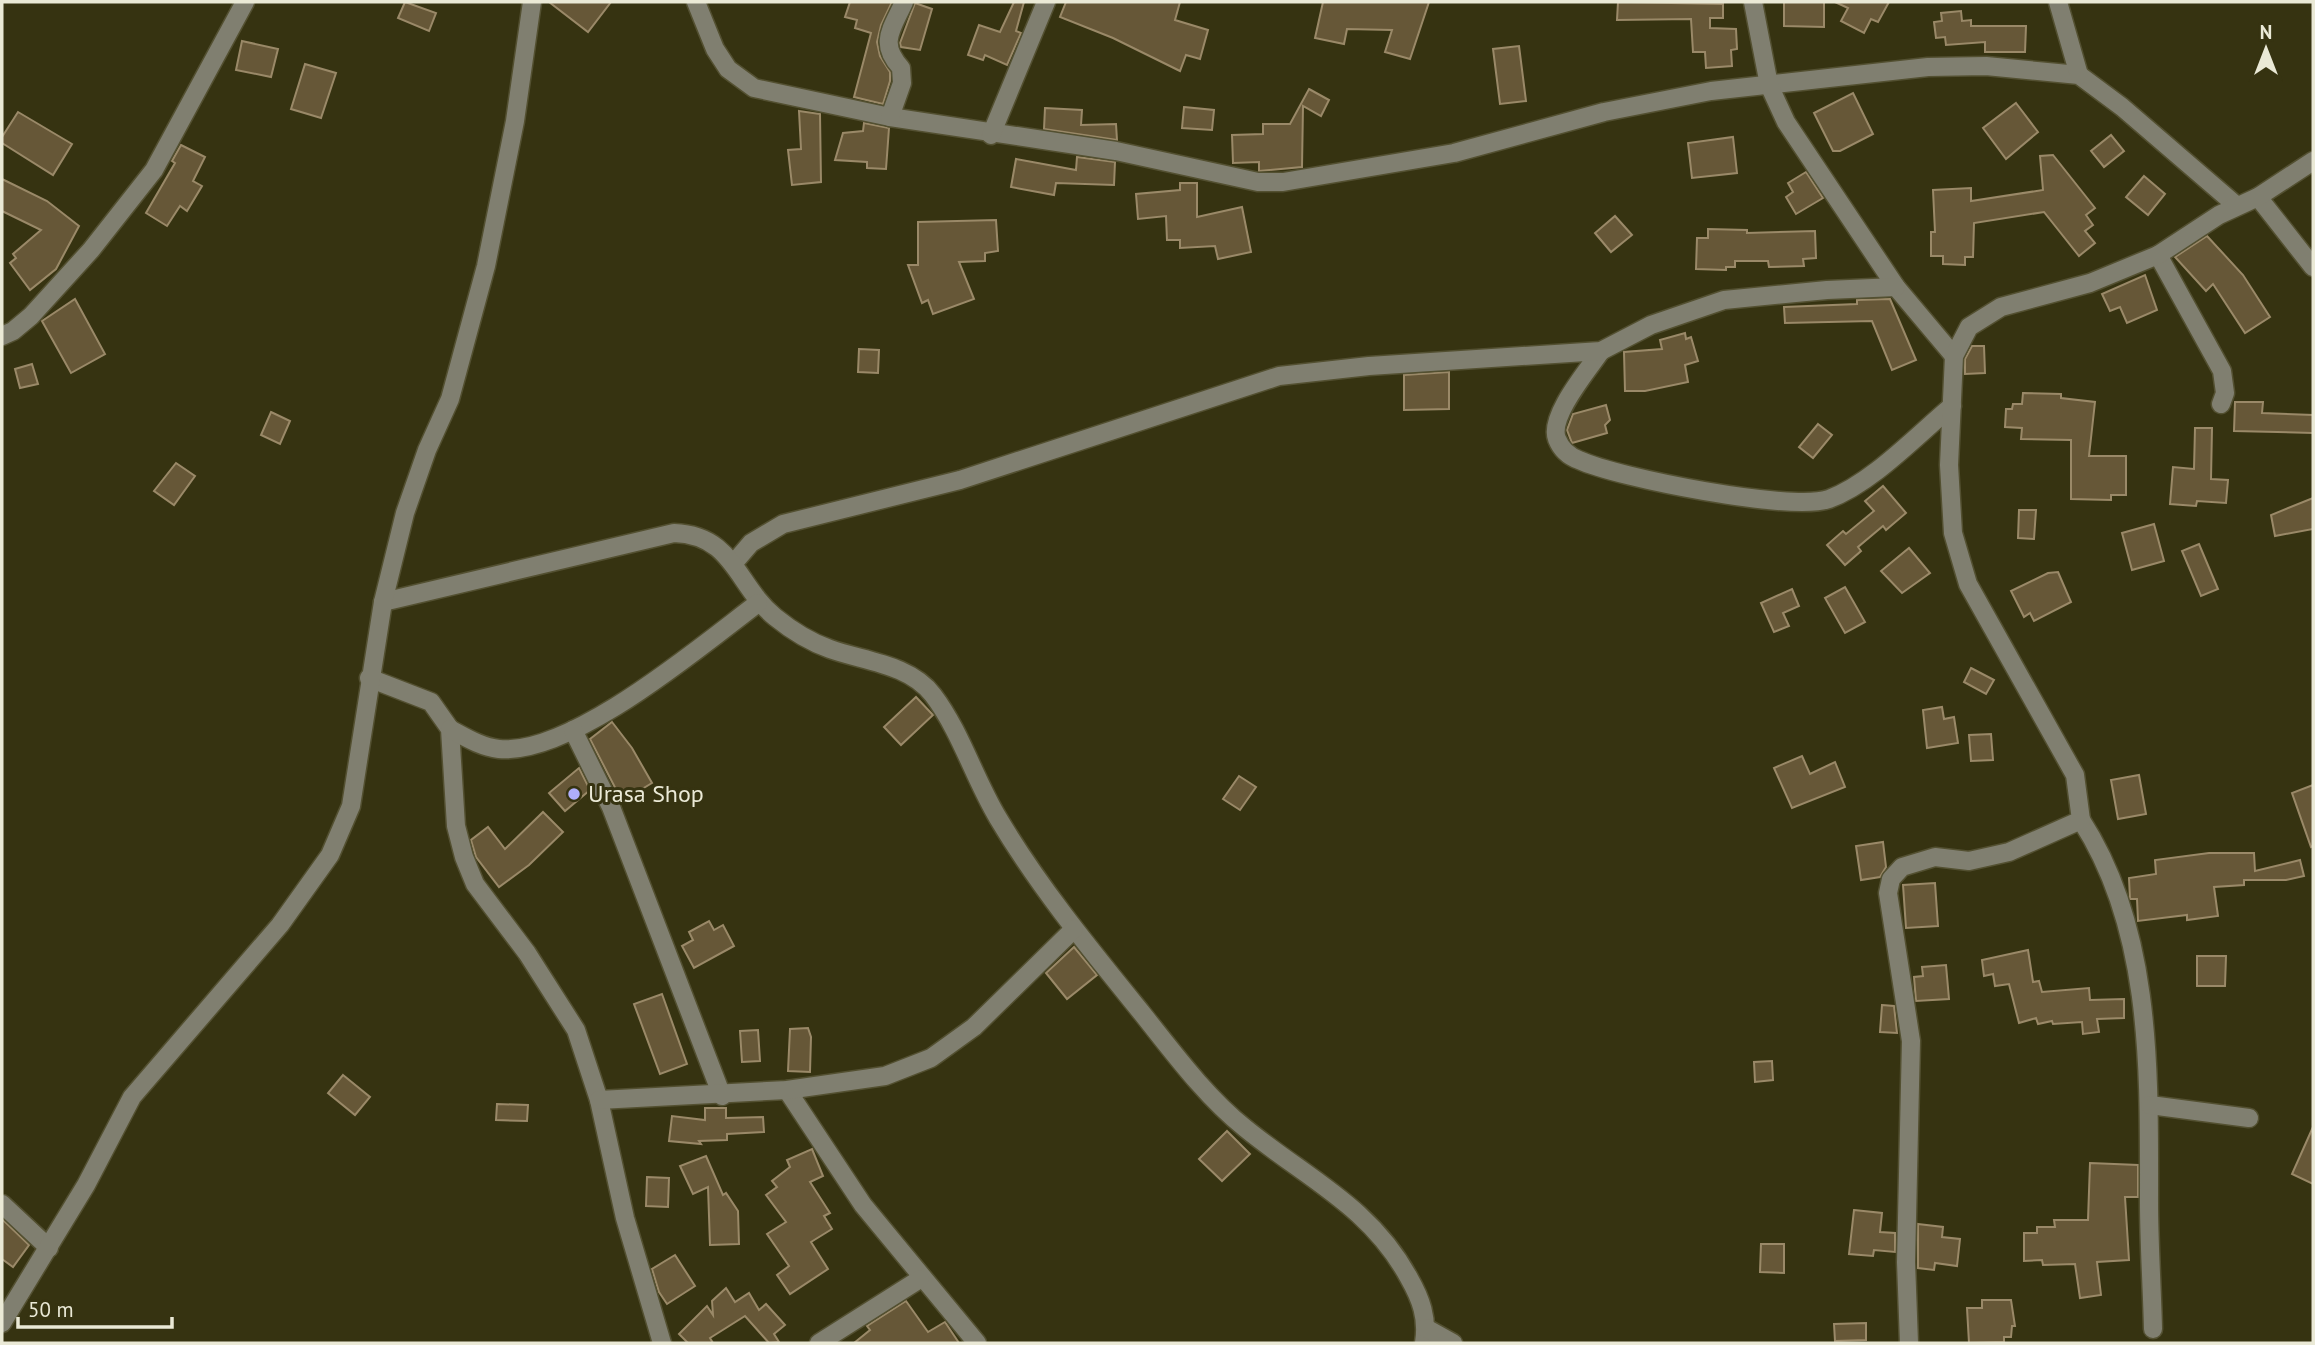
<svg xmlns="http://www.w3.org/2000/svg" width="2315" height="1345" font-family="'PT Sans',sans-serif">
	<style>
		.building { fill: #665737; stroke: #9a8968; stroke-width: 2 }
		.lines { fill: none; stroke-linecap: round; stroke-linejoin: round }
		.minor-casing { stroke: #535031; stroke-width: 21 }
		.minor { stroke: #807f70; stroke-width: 18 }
		.poi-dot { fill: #afaefa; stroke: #363311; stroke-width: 2.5 }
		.labels { text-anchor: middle; stroke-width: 6; stroke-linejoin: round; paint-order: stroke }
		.poi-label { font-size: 24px; fill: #eae9d6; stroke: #363311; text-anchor: start }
	</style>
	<rect width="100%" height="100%" fill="#363311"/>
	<g class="building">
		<path d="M405 2 436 13 429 31 398 18Z"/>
		<path d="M549 2H611L588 32Z"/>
		<path d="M850 2H892L881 25 877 42 880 56 890 72V81L883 104 854 97 871 33 855 28 857 20 845 17Z"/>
		<path d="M1014 2H1024L1016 31 1021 33 1007 65 985 55 983 60 968 55 979 25 1000 32Z"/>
		<path d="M1066 2H1180L1175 20 1208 30 1200 59 1186 55 1180 71 1113 38 1060 17Z"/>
		<path d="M1323 2H1429L1410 59 1385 52 1392 30 1347 29 1344 44 1315 38Z"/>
		<path d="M1618 2 1723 4V18H1710V28L1736 29 1737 49 1731 50 1732 66 1706 68 1705 52H1693L1691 19 1617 20Z"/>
		<path d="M1784 2H1824V27L1784 26Z"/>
		<path d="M1835 2H1889L1878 22 1871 19 1864 33 1841 21 1848 8Z"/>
		<path d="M915 3 932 9 920 50 901 47 900 43Z"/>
		<path d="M1961 11 1962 21 1971 20V26H2026L2025 52H1985V42L1946 45 1945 37 1936 38 1934 22 1942 21 1941 13Z"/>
		<path d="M242 41 278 49 271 77 236 70Z"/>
		<path d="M1519 46 1526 101 1500 104 1493 49Z"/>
		<path d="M305 64 336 73 321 118 291 109Z"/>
		<path d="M1309 89 1329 100 1321 116 1303 106 1302 167 1259 171V162L1233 163 1232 135 1263 134V124H1290Z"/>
		<path d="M1853 93 1873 134 1840 151H1833L1814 113Z"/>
		<path d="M2016 103 2038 132 2006 159 1983 128Z"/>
		<path d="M1184 107 1214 110 1212 130 1182 128Z"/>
		<path d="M1045 108 1082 110 1081 125 1116 124 1117 140 1044 129Z"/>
		<path d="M799 111 820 114 821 182 792 185 788 150 801 149Z"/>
		<path d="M18 112 72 144 53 175 2 143V137Z"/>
		<path d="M864 123 889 128 886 169 867 168V162L835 160 843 133 863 131Z"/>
		<path d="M2111 135 2124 151 2104 167 2091 151Z"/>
		<path d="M1733 137 1737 173 1692 178 1688 143Z"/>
		<path d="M181 145 205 157 193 181 202 186 187 211 180 206 167 226 146 213 175 163 172 161Z"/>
		<path d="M2053 155 2095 208 2086 215 2093 225 2085 231 2095 243 2079 256 2044 212 1974 223 1973 257H1965V265L1943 264V256H1931V232H1935L1933 190 1971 188V201L2043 190 2040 156Z"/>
		<path d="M1077 157 1115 162 1114 185 1056 183 1054 195 1011 187 1016 159 1076 170Z"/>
		<path d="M1806 172 1823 198 1796 214 1786 197 1793 192 1788 183Z"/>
		<path d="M2144 176 2165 194 2148 215 2126 197Z"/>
		<path d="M2 179 47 201 79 226 56 269 30 290 10 263 16 258 13 254 41 230 2 211Z"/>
		<path d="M1180 183H1197V217L1242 207 1251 252 1218 259 1215 246 1180 248V240H1167L1166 216 1138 219 1136 194 1180 190Z"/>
		<path d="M1615 216 1632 235 1611 252 1595 233Z"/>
		<path d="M996 220 998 251 985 253V261L959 262 974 299 933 314 928 300 922 303 908 265H918V222Z"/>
		<path d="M1708 229 1747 230V233L1815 231 1816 258 1803 259 1804 266 1769 267 1768 261H1735V267H1726V270L1696 269 1697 238H1708Z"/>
		<path d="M2207 236 2243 275 2270 317 2245 333 2213 284 2206 291 2175 257Z"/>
		<path d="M2145 275 2157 310 2127 323 2120 307 2110 311 2102 294Z"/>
		<path d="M75 299 105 354 71 373 42 321Z"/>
		<path d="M1890 299 1916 360 1892 370 1872 321 1785 323 1784 307 1857 304V300Z"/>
		<path d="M1685 333 1686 339 1691 337 1698 361 1685 365 1688 382 1645 391H1625L1624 352 1662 349 1660 340Z"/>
		<path d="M1972 346H1984L1985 373 1965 374V359Z"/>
		<path d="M859 349 879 350 878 373 858 372Z"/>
		<path d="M32 364 38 384 20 388 15 369Z"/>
		<path d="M1449 372V409L1404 410V375Z"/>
		<path d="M2023 393 2061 394V398L2095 402 2089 456H2126V495H2111V500L2071 499V440L2021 439 2022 428 2005 427 2006 409H2012L2013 404H2022Z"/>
		<path d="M2235 402H2263L2262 413 2313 415V433L2234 431Z"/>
		<path d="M1606 405 1610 420 1605 425 1607 433 1572 443 1567 430 1573 414Z"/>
		<path d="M271 412 290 421 280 444 261 435Z"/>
		<path d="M1818 424 1832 435 1813 458 1799 447Z"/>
		<path d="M2195 428H2212L2211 479 2228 480 2226 503 2197 501 2196 506 2170 504 2173 467 2194 469Z"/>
		<path d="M176 463 195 476 174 505 154 491Z"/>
		<path d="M1883 486 1906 513 1886 530 1883 526 1858 547 1861 551 1845 565 1827 545 1843 531 1846 534 1874 511 1865 501Z"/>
		<path d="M2313 498V529L2275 536 2271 515Z"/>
		<path d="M2019 510H2036L2034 539 2018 538Z"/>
		<path d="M2154 524 2164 561 2132 570 2122 533Z"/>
		<path d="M2199 544 2218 589 2201 596 2182 551Z"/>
		<path d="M1909 548 1930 573 1902 593 1881 571Z"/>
		<path d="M2058 572 2071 602 2034 621 2030 613 2024 617 2011 591 2048 573Z"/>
		<path d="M1845 587 1865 622 1845 633 1825 598Z"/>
		<path d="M1792 589 1799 606 1783 613 1789 626 1774 632 1761 603Z"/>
		<path d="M1971 668 1994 680 1986 694 1964 682Z"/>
		<path d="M916 697 933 715 901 745 884 727Z"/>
		<path d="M1942 707 1944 719 1954 717 1958 743 1927 748 1923 710Z"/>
		<path d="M612 722 632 748 652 783 622 801 590 739Z"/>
		<path d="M1991 734 1993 760 1971 761 1969 735Z"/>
		<path d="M1802 756 1810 774 1835 762 1845 787 1792 808 1774 768Z"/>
		<path d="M579 768 590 790 565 811 549 793Z"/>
		<path d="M2139 775 2146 814 2118 819 2111 780Z"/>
		<path d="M1239 776 1256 787 1240 810 1223 799Z"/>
		<path d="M2313 785V846L2311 847 2292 793Z"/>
		<path d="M543 812 563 832 529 865 499 887 476 857 471 840 488 827 505 849Z"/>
		<path d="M1883 842 1886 867 1880 877 1861 880 1856 846Z"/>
		<path d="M2209 853H2254L2255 871 2300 860 2304 876 2286 880H2244V885L2214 887 2218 916 2187 920V915L2138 921 2137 899H2130L2129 878 2156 874 2155 860Z"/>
		<path d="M1935 883 1938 926 1906 928 1903 885Z"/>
		<path d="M709 921 714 930 723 925 734 946 694 968 682 946 693 940 689 932Z"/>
		<path d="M1074 947 1097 975 1067 999 1046 973Z"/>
		<path d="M2028 950 2033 982 2039 981 2042 992 2089 988 2090 1000 2124 999V1018L2097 1019 2099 1032 2083 1034 2082 1022 2053 1024 2052 1021 2038 1024 2036 1018 2019 1023 2009 984 1995 986 1993 974 1984 976 1982 960Z"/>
		<path d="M2197 956H2226L2225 986H2197Z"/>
		<path d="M1946 965 1949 999 1916 1001 1914 977 1923 976 1922 967Z"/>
		<path d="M662 994 687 1064 660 1074 634 1004Z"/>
		<path d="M1882 1005 1894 1006 1897 1033 1880 1032Z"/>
		<path d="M808 1028 811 1037 810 1072 788 1071 790 1029Z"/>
		<path d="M758 1030 760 1061 742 1062 740 1031Z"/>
		<path d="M1772 1061 1773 1080 1755 1082 1754 1062Z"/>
		<path d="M343 1075 370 1097 355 1115 328 1093Z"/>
		<path d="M497 1104 528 1105 527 1121 496 1120Z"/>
		<path d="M705 1108H726V1118L763 1117 764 1132 727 1134V1140L699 1141 701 1144 669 1141 672 1116 705 1120Z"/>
		<path d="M2313 1127V1184L2292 1174Z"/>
		<path d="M1227 1131 1250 1154 1222 1181 1199 1159Z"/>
		<path d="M812 1149 823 1176 810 1182 830 1213 824 1216 832 1229 811 1242 828 1269 790 1294 777 1275 789 1266 767 1234 786 1222 766 1195 777 1187 772 1181 790 1167 787 1160Z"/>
		<path d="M706 1156 723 1195 726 1193 738 1211 739 1244 710 1245 708 1187 693 1194 680 1166Z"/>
		<path d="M2090 1163 2138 1165V1197H2125L2129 1260 2097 1262 2101 1295 2080 1298 2075 1264 2043 1265 2042 1260 2024 1261V1233H2037V1227H2055L2054 1220H2088Z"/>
		<path d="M647 1177 669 1178 668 1207 646 1206Z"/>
		<path d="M1854 1210 1882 1213 1880 1232 1895 1233V1252L1874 1250 1873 1256 1849 1254Z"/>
		<path d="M2 1219 29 1245 13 1267 2 1259Z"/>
		<path d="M1918 1224 1943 1227 1942 1237 1960 1239 1957 1266 1935 1263 1934 1270 1918 1268Z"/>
		<path d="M1761 1244H1784V1273L1760 1272Z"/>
		<path d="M675 1255 695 1286 667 1304 659 1292 652 1269Z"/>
		<path d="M726 1288 735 1302 749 1293 759 1310 766 1304 785 1325 774 1334 779 1342 769 1343 745 1316 710 1338 713 1343H688L679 1334 707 1306 713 1315 712 1301Z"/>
		<path d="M1982 1300H2011L2015 1326H2012L2011 1337H2004V1342L1969 1343 1967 1308H1982Z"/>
		<path d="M906 1301 928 1332 945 1322 959 1343H854L870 1330 867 1326Z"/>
		<path d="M1866 1323V1340L1835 1341 1834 1324Z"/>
	</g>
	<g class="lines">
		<defs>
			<g id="minor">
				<path d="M696 2 715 49 728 69 754 88 890 117 1116 151 1258 182H1283L1454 153 1604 112 1711 91 1928 67 1986 66 2079 75 2122 107 2237 206"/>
				<path d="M1753 2 1769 85 1786 122 1896 287 1954 356"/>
				<path d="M2058 2 2079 75"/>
				<path d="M890 117 902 83 901 68C878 43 892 29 904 2"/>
				<path d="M991 135 1046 2"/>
				<path d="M2258 197 2313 267"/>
				<path d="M2158 255 2222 371 2225 393 2221 404"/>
				<path d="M2 336 13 331 31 316 91 250 154 170 245 2"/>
				<path d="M1601 351C1588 370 1548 417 1557 439 1561 449 1568 456 1579 460 1618 478 1792 512 1829 499 1872 483 1916 436 1952 406"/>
				<path d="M733 564 751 543 783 524 960 480 1279 376 1369 366 1601 351 1651 325 1724 300 1827 290 1896 287"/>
				<path d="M383 602 674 533C734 535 736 585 775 617 791 630 810 642 830 649 863 661 910 664 933 695 961 732 974 778 998 818 1039 887 1090 949 1141 1012 1173 1052 1205 1096 1245 1128 1306 1178 1370 1206 1409 1278 1421 1299 1428 1318 1424 1343"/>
				<path d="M369 678 431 702 450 729 456 826 464 857 475 884 527 953 576 1030 599 1100 625 1218 662 1343"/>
				<path d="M450 729C465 737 481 747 499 749 571 756 701 646 758 603"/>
				<path d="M573 730 611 807 722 1096"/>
				<path d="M2081 820C2153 931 2149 1074 2149 1202 2149 1244 2152 1287 2153 1329"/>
				<path d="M787 1090 863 1205 977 1343"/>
				<path d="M599 1100 787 1090 885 1076 931 1058 974 1027 1074 929"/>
				<path d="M2150 1105 2249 1118"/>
				<path d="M2 1204 49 1248"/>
				<path d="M2 1323 86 1185 132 1097 280 925 330 855 351 806 383 602 405 513 427 450 450 399 486 266 515 121 532 2"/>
				<path d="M1426 1328 1453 1343"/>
				<path d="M819 1343 920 1279"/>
				<path d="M1909 1343 1906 1262 1911 1041 1888 893 1891 879 1902 867 1935 857 1969 861 2009 852 2081 820 2075 775 1968 584 1953 533 1949 465 1954 356 1969 327 2001 307 2090 283 2158 255 2219 215 2258 197 2313 161"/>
			</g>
		</defs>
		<use href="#minor" class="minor-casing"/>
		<use href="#minor" class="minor"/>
	</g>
	<circle class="poi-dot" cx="574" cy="794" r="7"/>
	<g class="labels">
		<g class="poi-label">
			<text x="588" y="802">Urasa Shop</text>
		</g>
	</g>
	<rect width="2315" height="1345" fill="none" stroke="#eae9d6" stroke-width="7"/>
	<g transform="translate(2266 49)" stroke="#363311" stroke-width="5" paint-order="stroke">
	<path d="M0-5L12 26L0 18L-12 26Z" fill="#eae9d6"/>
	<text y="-10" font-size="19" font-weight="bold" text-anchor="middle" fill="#eae9d6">N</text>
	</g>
	<path d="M18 1317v10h154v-10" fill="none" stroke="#eae9d6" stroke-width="3.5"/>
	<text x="28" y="1317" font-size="21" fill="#eae9d6" stroke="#363311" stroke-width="5" paint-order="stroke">50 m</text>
</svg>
